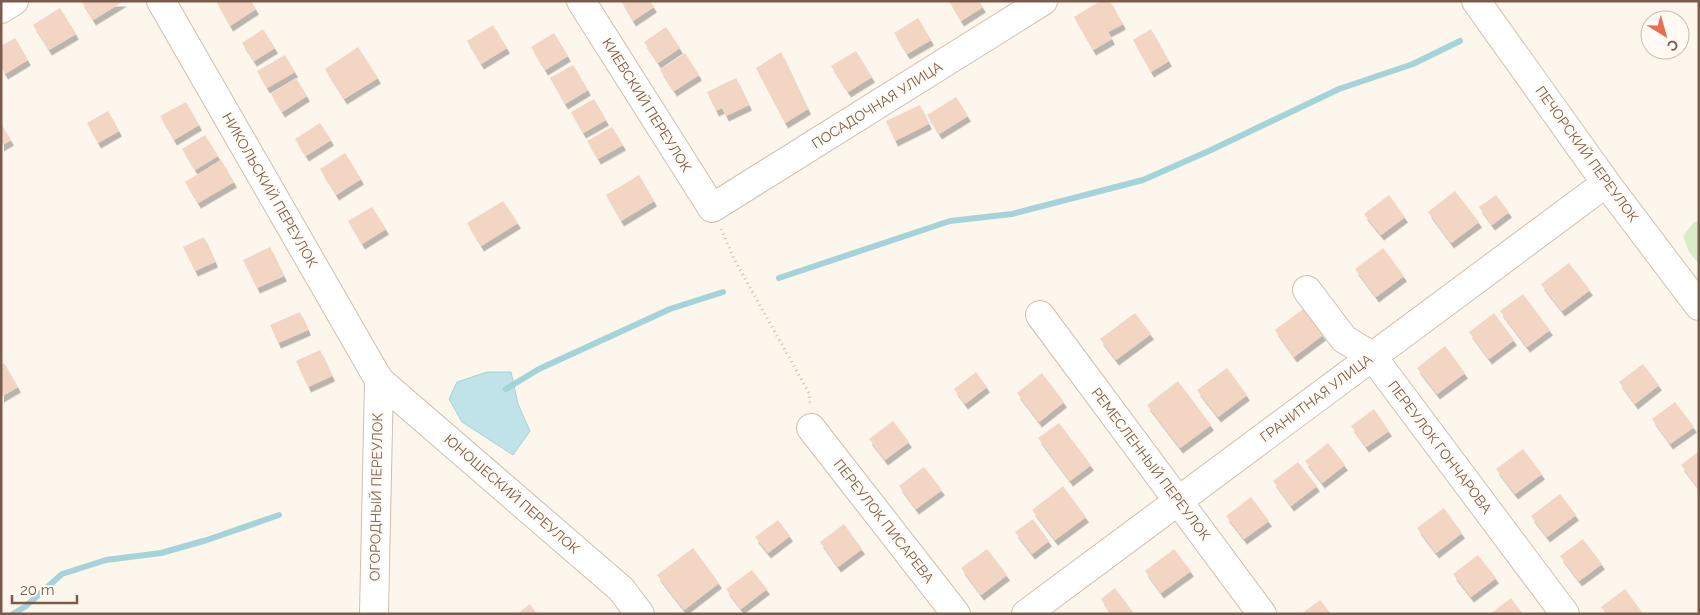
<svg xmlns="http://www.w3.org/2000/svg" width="1700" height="615" font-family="Raleway,sans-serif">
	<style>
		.green { fill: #d8ecc9 }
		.water { fill: #bfe3e8; stroke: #a5d3da }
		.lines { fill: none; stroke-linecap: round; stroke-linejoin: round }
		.stream { stroke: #a5d3da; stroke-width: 6 }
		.building { fill: #f3d5c3; filter: url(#shadow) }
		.minor-casing { stroke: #d1beb0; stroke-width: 30 }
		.path { stroke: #d9b8a5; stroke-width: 3; stroke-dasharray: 1 4; stroke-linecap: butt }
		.minor { stroke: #fff; stroke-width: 28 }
		.labels { text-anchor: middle; stroke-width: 4; stroke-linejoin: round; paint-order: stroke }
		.street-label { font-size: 14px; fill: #7a5c4d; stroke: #fffaf3 }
	</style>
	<defs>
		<filter id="shadow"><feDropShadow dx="3" dy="5.5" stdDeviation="0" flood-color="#0004"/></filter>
	</defs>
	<rect width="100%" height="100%" fill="#fdf6ec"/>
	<path class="green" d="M1699 221V264L1689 252 1683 236 1694 222Z"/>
	<path class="water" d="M487 372H511L518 404 530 431 513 455 462 422 449 399 457 382Z"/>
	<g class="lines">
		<g class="stream">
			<path d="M779 278 950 221 1012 214 1143 180 1211 150 1339 89 1413 64 1460 41"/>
			<path d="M506 389 539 369 670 309 723 292"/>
			<path d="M13 614 26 606 62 574 106 560 161 553 207 540 279 515"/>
		</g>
	</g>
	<g class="building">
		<path d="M81 1H124L93 20Z"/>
		<path d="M216 1H251L256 9 230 26Z"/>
		<path d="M621 1H650L654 7 633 21Z"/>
		<path d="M949 1H979L983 7 961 21Z"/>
		<path d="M1100 1H1110L1123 24 1108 32 1112 39 1093 50 1074 17Z"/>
		<path d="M60 8 76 34 49 50 33 25Z"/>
		<path d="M918 18 931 40 907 54 894 33Z"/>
		<path d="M493 25 507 48 481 64 467 41Z"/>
		<path d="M666 27 680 48 658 63 644 42Z"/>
		<path d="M263 29 275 48 254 61 242 43Z"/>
		<path d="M1151 29 1169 61 1151 72 1133 40Z"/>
		<path d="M554 33 568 56 545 70 531 47Z"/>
		<path d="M15 38 28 60 5 74 1 67V46Z"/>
		<path d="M358 47 378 78 344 99 325 69Z"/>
		<path d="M856 51 872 77 848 92 831 66Z"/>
		<path d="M781 52 808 109 785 123 756 68Z"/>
		<path d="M685 53 699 75 674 91 660 70Z"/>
		<path d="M285 55 295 72 267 88 257 71Z"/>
		<path d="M573 65 588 90 565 104 550 78Z"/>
		<path d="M296 78 307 96 282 112 271 94Z"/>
		<path d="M736 78 749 105 726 116 722 108 716 111 707 92Z"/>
		<path d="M956 97 968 116 939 134 927 115Z"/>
		<path d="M594 99 606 120 583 133 571 112Z"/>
		<path d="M186 102 199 125 174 140 160 116Z"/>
		<path d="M920 105 929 124 895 141 886 121Z"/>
		<path d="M108 111 119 131 98 143 87 123Z"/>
		<path d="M320 123 331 140 306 156 295 139Z"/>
		<path d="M1 124 11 140 1 146Z"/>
		<path d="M612 127 623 145 598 159 587 141Z"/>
		<path d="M205 135 218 156 195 170 182 149Z"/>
		<path d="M345 153 361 179 336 195 320 169Z"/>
		<path d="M221 160 234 182 198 203 185 182Z"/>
		<path d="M639 175 654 201 621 221 606 195Z"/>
		<path d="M1455 191 1479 222 1451 243 1428 212Z"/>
		<path d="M1389 195 1405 217 1381 235 1364 214Z"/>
		<path d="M1496 195 1509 212 1492 225 1479 207Z"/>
		<path d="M503 201 518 223 481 246 467 223Z"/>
		<path d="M372 207 386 229 362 244 348 221Z"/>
		<path d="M204 237 215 262 195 271 183 247Z"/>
		<path d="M270 247 284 276 257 288 243 260Z"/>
		<path d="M1383 248 1404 276 1376 297 1355 269Z"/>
		<path d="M1569 263 1590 290 1562 311 1541 284Z"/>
		<path d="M1523 294 1550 330 1527 347 1500 311Z"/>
		<path d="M1303 309 1323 335 1294 357 1275 330Z"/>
		<path d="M300 312 308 330 278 343 270 325Z"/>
		<path d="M1135 313 1151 334 1116 360 1100 339Z"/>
		<path d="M1494 313 1514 340 1489 359 1469 332Z"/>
		<path d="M1445 346 1465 373 1437 394 1417 368Z"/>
		<path d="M320 350 332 376 308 387 296 361Z"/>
		<path d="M4 363 18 387 1 397V365Z"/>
		<path d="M1643 364 1659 385 1635 404 1619 382Z"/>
		<path d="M1227 368 1247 395 1218 417 1197 390Z"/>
		<path d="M976 372 987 387 965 404 954 389Z"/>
		<path d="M1042 373 1064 402 1039 422 1017 393Z"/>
		<path d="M1178 381 1211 425 1180 448 1147 405Z"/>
		<path d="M1675 402 1694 427 1670 444 1652 419Z"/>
		<path d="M1374 409 1389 431 1366 447 1351 426Z"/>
		<path d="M893 421 909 442 885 460 869 439Z"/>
		<path d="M1059 423 1091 465 1070 481 1038 438Z"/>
		<path d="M1328 443 1345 465 1322 483 1305 461Z"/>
		<path d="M1523 449 1542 474 1515 494 1496 469Z"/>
		<path d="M1699 451V489L1681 465Z"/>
		<path d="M1298 462 1317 486 1291 506 1273 481Z"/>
		<path d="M924 467 942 490 916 509 899 486Z"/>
		<path d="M1063 486 1086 517 1055 540 1032 510Z"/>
		<path d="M1560 494 1576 515 1547 537 1531 516Z"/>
		<path d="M1251 497 1269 521 1244 539 1226 516Z"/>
		<path d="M1444 508 1462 533 1436 553 1417 528Z"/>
		<path d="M1033 519 1049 541 1032 554 1015 532Z"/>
		<path d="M778 520 790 536 768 553 755 537Z"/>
		<path d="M844 524 862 549 838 567 820 542Z"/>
		<path d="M1583 539 1602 564 1579 581 1560 556Z"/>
		<path d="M693 548 719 583 684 610 657 575Z"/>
		<path d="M987 549 1007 575 981 595 961 568Z"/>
		<path d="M1174 549 1191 571 1161 593 1145 571Z"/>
		<path d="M1478 555 1496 578 1471 597 1453 574Z"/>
		<path d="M752 570 767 589 741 609 726 589Z"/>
		<path d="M1115 588 1133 612 1132 614H1111L1101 599Z"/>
		<path d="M1625 589 1642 612 1639 614H1606L1601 607Z"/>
		<path d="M1511 598 1523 614H1490Z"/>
		<path d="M1320 600 1331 614H1301Z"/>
		<path d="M530 604 537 614H517Z"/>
	</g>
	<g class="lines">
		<defs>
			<g id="minor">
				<path d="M161 1 379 380 621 589 640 614"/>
				<path d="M581 1 712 208 1043 1"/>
				<path d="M1476 1 1606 183 1699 306"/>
				<path d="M1 9 14 1"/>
				<path d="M1307 290 1344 339 1372 356 1565 614"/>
				<path d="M1040 315 1262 614"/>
				<path d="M811 428 956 614"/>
				<path d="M374 614 379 380"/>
				<path d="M1026 614 1606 183"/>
			</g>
		</defs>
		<use href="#minor" class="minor-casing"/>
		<path class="path" d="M721 229 734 259 809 393 810 405"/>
		<use href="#minor" class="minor"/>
	</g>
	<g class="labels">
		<g class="street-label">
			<text transform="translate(647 105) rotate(58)" y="5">КИЕВСКИЙ ПЕРЕУЛОК</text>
			<text transform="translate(877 105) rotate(-32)" y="5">ПОСАДОЧНАЯ УЛИЦА</text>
			<text transform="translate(1587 154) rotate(54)" y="5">ПЕЧОРСКИЙ ПЕРЕУЛОК</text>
			<text transform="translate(270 190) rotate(60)" y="5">НИКОЛЬСКИЙ ПЕРЕУЛОК</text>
			<text transform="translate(1316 398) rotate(-37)" y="5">ГРАНИТНАЯ УЛИЦА</text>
			<text transform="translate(1440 447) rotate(53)" y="5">ПЕРЕУЛОК ГОНЧАРОВА</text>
			<text transform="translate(1151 464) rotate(53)" y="5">РЕМЕСЛЕННЫЙ ПЕРЕУЛОК</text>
			<text transform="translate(512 494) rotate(41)" y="5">ЮНОШЕСКИЙ ПЕРЕУЛОК</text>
			<text transform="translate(376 497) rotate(-89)" y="5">ОГОРОДНЫЙ ПЕРЕУЛОК</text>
			<text transform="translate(884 521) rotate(52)" y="5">ПЕРЕУЛОК ПИСАРЕВА</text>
		</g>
	</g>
	<rect width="1700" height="615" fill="none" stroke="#7a5c4d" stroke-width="5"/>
	<g transform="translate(1665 35) rotate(143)"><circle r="24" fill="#fffaf3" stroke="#cabbb1"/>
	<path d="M0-4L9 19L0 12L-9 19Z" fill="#e76f51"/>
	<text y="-8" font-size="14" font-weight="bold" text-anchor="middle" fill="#7a5c4d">С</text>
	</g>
	<path d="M12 595v8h65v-8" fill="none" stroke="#7a5c4d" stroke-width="2.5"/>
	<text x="20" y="595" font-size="15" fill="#7a5c4d" stroke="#fffaf3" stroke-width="4" paint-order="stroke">20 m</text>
</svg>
